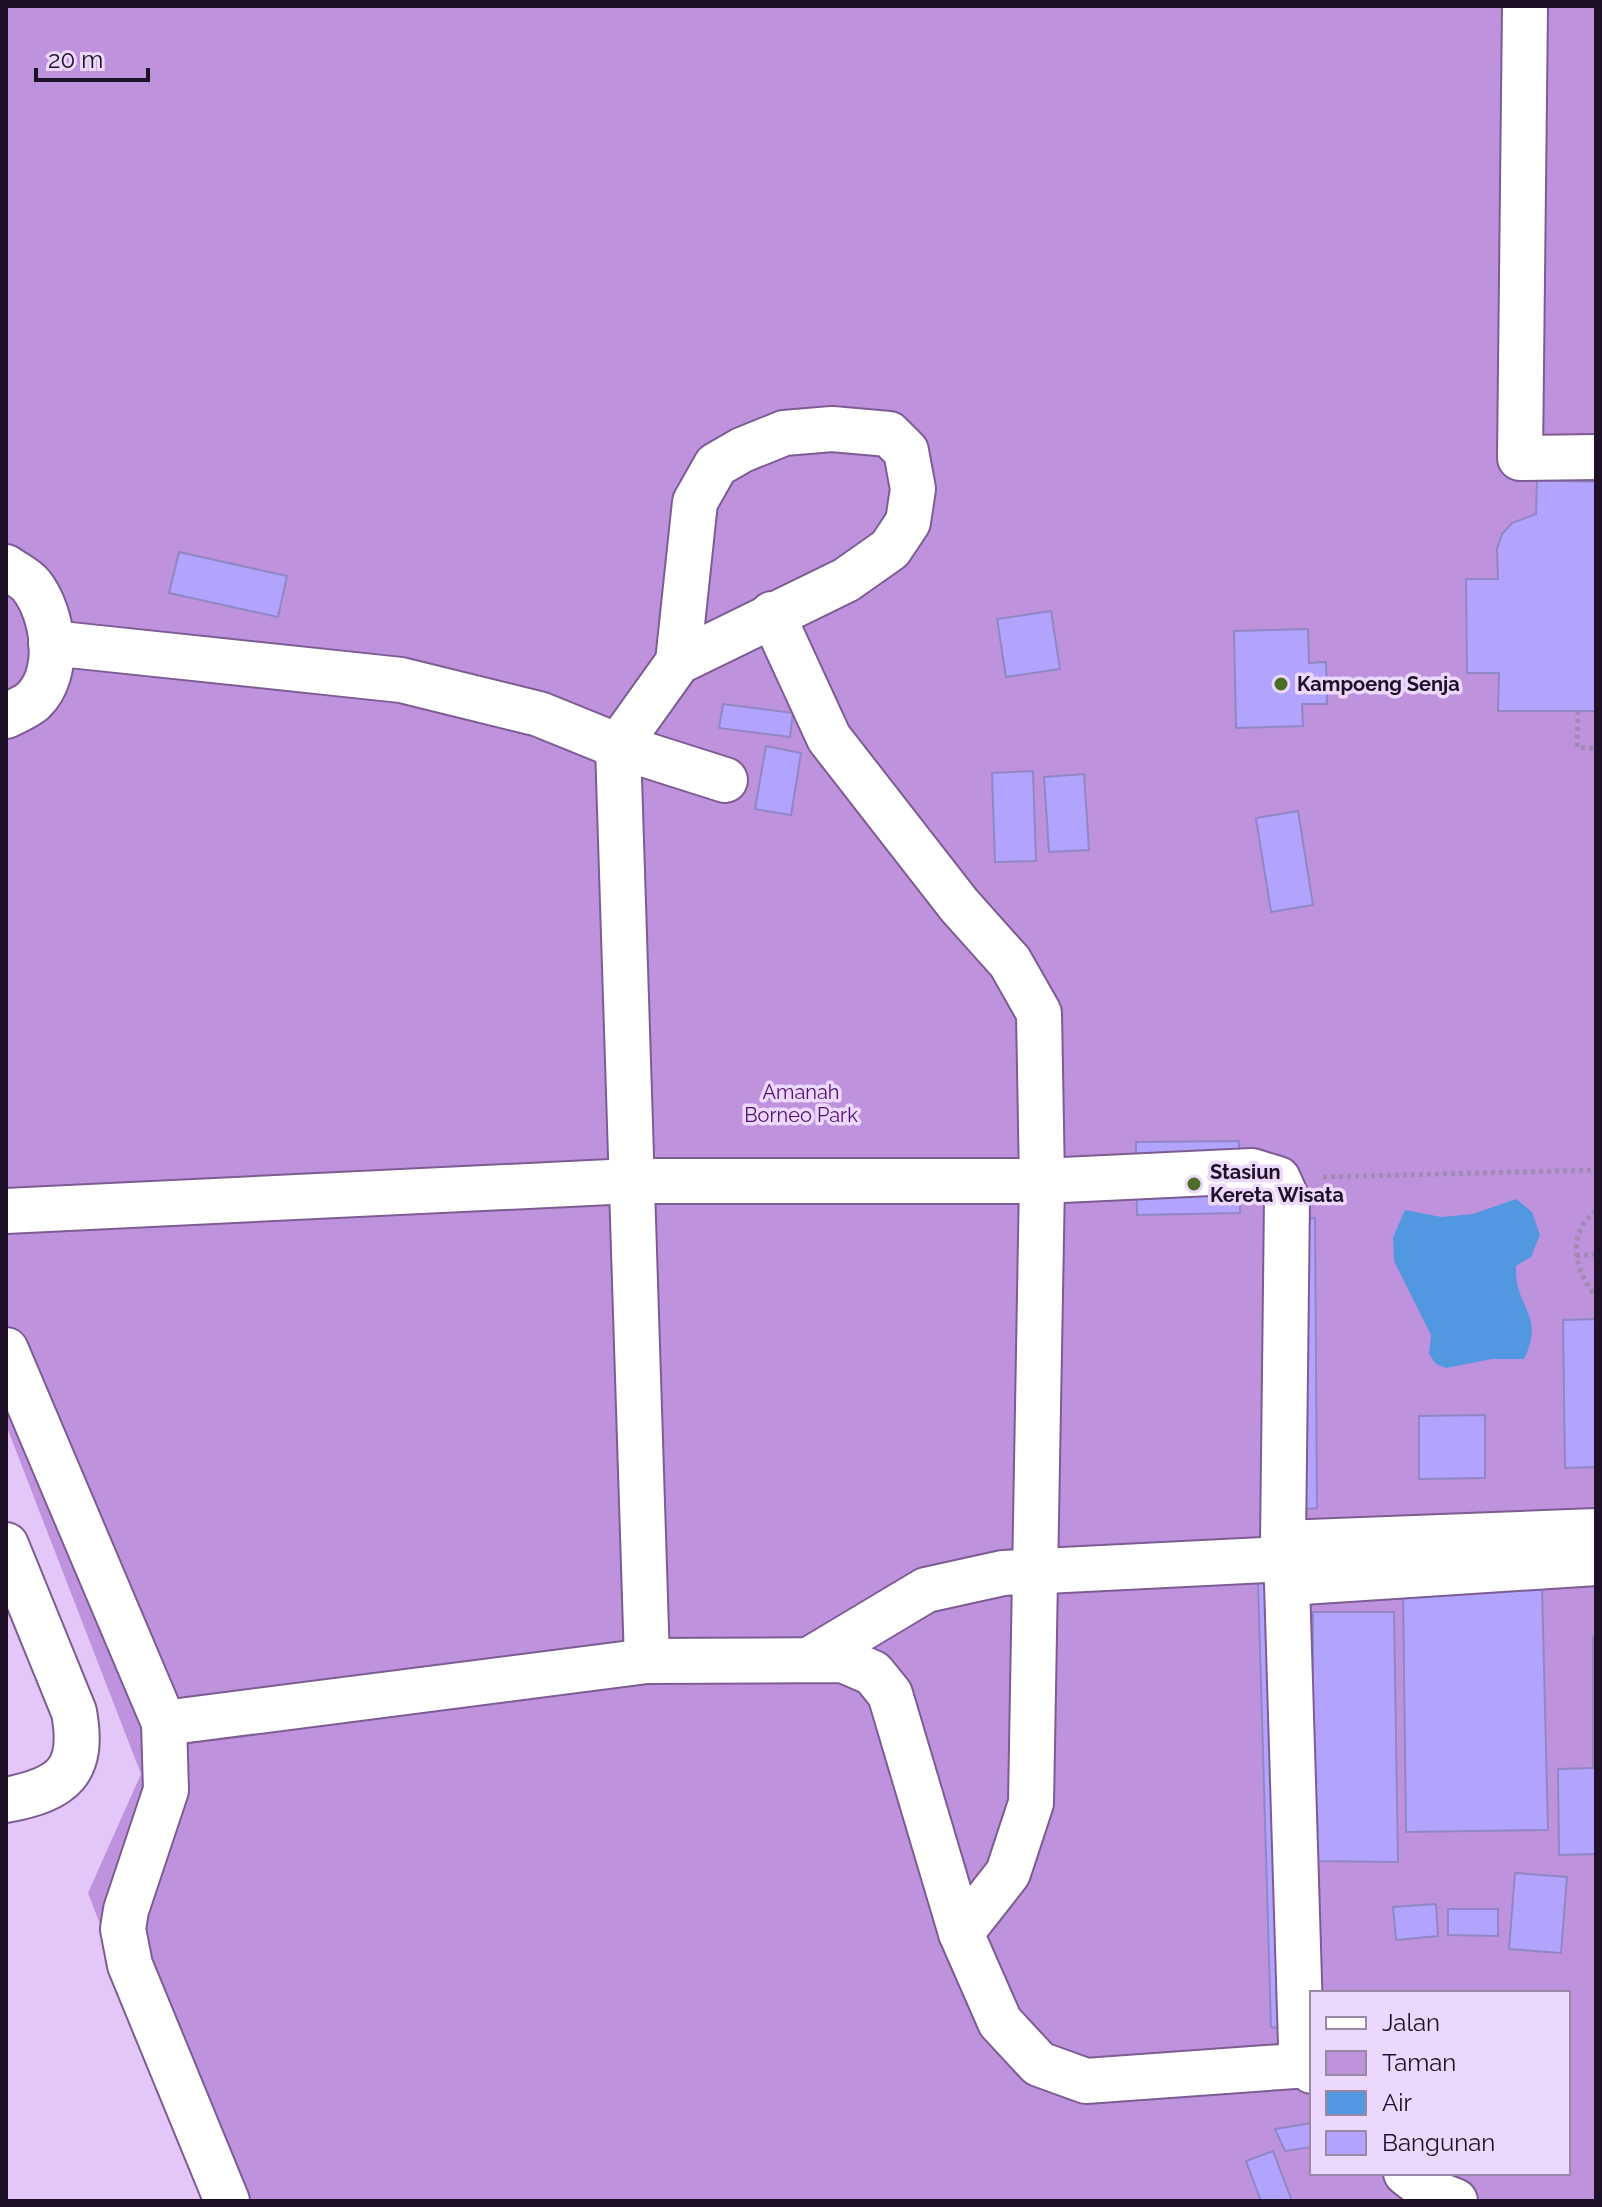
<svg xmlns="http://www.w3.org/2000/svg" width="1602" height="2207" font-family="Raleway,sans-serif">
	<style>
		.green { fill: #bf92de; fill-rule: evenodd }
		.water { fill: #5198e0 }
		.building { fill: #b2a3fe; stroke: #9087c5; stroke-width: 2 }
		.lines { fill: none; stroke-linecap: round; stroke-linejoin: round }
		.minor-casing { stroke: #7d5c93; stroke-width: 48 }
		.path { stroke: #a28bb3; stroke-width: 5; stroke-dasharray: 4 4; stroke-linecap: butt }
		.minor { stroke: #fff; stroke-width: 44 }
		.poi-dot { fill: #4b6d24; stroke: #edd8fd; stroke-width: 3 }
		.labels { text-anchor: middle; stroke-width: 7; stroke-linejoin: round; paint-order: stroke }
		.poi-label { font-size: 20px; font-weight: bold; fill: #1e1127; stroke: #edd8fd; text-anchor: start }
		.park-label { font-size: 20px; fill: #520e74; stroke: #edd8fd }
	</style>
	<rect width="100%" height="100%" fill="#e3c7f8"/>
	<path class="green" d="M6 6H1596V2201H206L88 1893 141 1774 6 1425ZM1312 1993H1568V2173H1312Z"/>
	<path class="water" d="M1516 1199 1532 1212 1540 1235 1531 1257 1516 1266C1514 1308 1546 1314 1524 1359H1492L1446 1368 1436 1364 1429 1354 1431 1335 1394 1261 1393 1237 1405 1210 1441 1217 1473 1214Z"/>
	<g class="building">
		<path d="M1537 480 1596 482V711H1498L1499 673H1467L1466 579H1498L1497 549 1502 534 1512 523 1536 514Z"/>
		<path d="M179 552 287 576 278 617 169 593Z"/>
		<path d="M1051 611 1060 669 1006 677 997 619Z"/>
		<path d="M1308 629 1309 663 1326 662 1327 704H1302L1303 726 1236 728 1234 631Z"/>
		<path d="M723 704 793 713 790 737 719 728Z"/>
		<path d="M766 746 801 753 791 815 755 809Z"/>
		<path d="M1033 771 1036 861 995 862 992 773Z"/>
		<path d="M1084 774 1089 850 1049 852 1044 777Z"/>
		<path d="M1298 811 1313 905 1271 912 1256 818Z"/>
		<path d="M1239 1141 1240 1213 1137 1215 1136 1142Z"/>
		<path d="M1315 1218 1317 1508 1296 1510 1295 1219Z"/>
		<path d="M1596 1319V1467L1565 1468 1563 1320Z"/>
		<path d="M1485 1415V1478L1419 1479V1416Z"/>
		<path d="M1271 1580 1286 2029 1271 2027 1258 1581Z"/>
		<path d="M1542 1585 1548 1830 1406 1832 1403 1588Z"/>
		<path d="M1313 1612H1394L1398 1862 1312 1861Z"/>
		<path d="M1593 1637 1596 1638V1768H1593Z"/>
		<path d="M1593 1768H1596V1854L1559 1855 1558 1769Z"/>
		<path d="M1515 1873 1567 1877 1561 1953 1509 1949Z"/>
		<path d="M1436 1904 1438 1936 1396 1940 1393 1907Z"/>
		<path d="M1448 1909H1498V1936L1448 1935Z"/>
		<path d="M1312 2123V2147L1285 2151 1275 2129Z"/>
		<path d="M1273 2151 1292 2201H1261L1246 2161Z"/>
	</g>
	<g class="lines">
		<defs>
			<g id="minor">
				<path d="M1525 6 1520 458 1596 457"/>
				<path d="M6 567C14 573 25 578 31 585 54 614 62 673 33 701 26 707 14 712 6 716"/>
				<path d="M772 614 829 738 959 905 1010 962 1039 1013 1042 1181 1031 1803 1008 1873 961 1933"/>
				<path d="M51 643 401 680 539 714 618 746 725 780"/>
				<path d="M6 1211 631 1181H1042L1252 1171 1278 1179 1287 1199 1283 1543 1287 1583 1301 2046 1312 2071"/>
				<path d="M6 1350 164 1723 166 1790 126 1910 123 1929 130 1965 227 2201"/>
				<path d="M1283 1543 1596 1531"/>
				<path d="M6 1545 74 1712C85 1772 63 1789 6 1800"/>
				<path d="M1287 1583 1596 1563"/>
				<path d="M809 1660 926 1590 1003 1573 1285 1559"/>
				<path d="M647 1661 618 746 678 662 846 580 890 549 908 522 913 489 906 451 889 434 832 429 784 433 742 450 716 465 695 502 678 662"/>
				<path d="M164 1723 647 1661 843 1660 873 1673 890 1694 961 1933 1000 2022 1039 2064 1086 2081 1309 2065"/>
				<path d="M1406 2173 1429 2191 1455 2201"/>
			</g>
		</defs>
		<use href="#minor" class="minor-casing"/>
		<g class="path">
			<path d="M1578 711 1577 747 1596 749"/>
			<path d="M1323 1177 1596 1170"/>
			<path d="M1596 1211C1566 1233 1574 1271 1596 1296"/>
			<path d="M1576 1256 1596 1254"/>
		</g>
		<use href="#minor" class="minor"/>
	</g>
	<g class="poi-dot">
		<circle cx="1281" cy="684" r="8"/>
		<circle cx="1194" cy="1184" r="8"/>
	</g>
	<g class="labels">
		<g class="poi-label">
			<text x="1297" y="691">Kampoeng Senja</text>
			<text x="1210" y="1179">Stasiun<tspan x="1210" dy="23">Kereta Wisata</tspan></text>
		</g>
		<g class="park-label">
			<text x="801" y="1099">Amanah<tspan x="801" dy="23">Borneo Park</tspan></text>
		</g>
	</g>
	<rect width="1602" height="2207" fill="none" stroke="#1e1127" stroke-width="16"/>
	<rect x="1310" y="1991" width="260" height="184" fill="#edd8fd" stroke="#9a88a7" stroke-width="2"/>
	<rect x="1326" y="2017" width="40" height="12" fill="#ffffff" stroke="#9a88a7" stroke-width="2"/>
	<text x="1382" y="2031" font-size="24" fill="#1e1127">Jalan</text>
	<rect x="1326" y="2051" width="40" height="24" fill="#bf92de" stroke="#9a88a7" stroke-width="2"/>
	<text x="1382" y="2071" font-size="24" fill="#1e1127">Taman</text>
	<rect x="1326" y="2091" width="40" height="24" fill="#5198e0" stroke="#9a88a7" stroke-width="2"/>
	<text x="1382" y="2111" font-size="24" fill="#1e1127">Air</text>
	<rect x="1326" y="2131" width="40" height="24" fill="#b2a3fe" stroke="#9a88a7" stroke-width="2"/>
	<text x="1382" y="2151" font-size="24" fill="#1e1127">Bangunan</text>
	<path d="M36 68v12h112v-12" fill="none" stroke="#1e1127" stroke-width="4"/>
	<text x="48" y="68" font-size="24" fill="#1e1127" stroke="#edd8fd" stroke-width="6" paint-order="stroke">20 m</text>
</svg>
